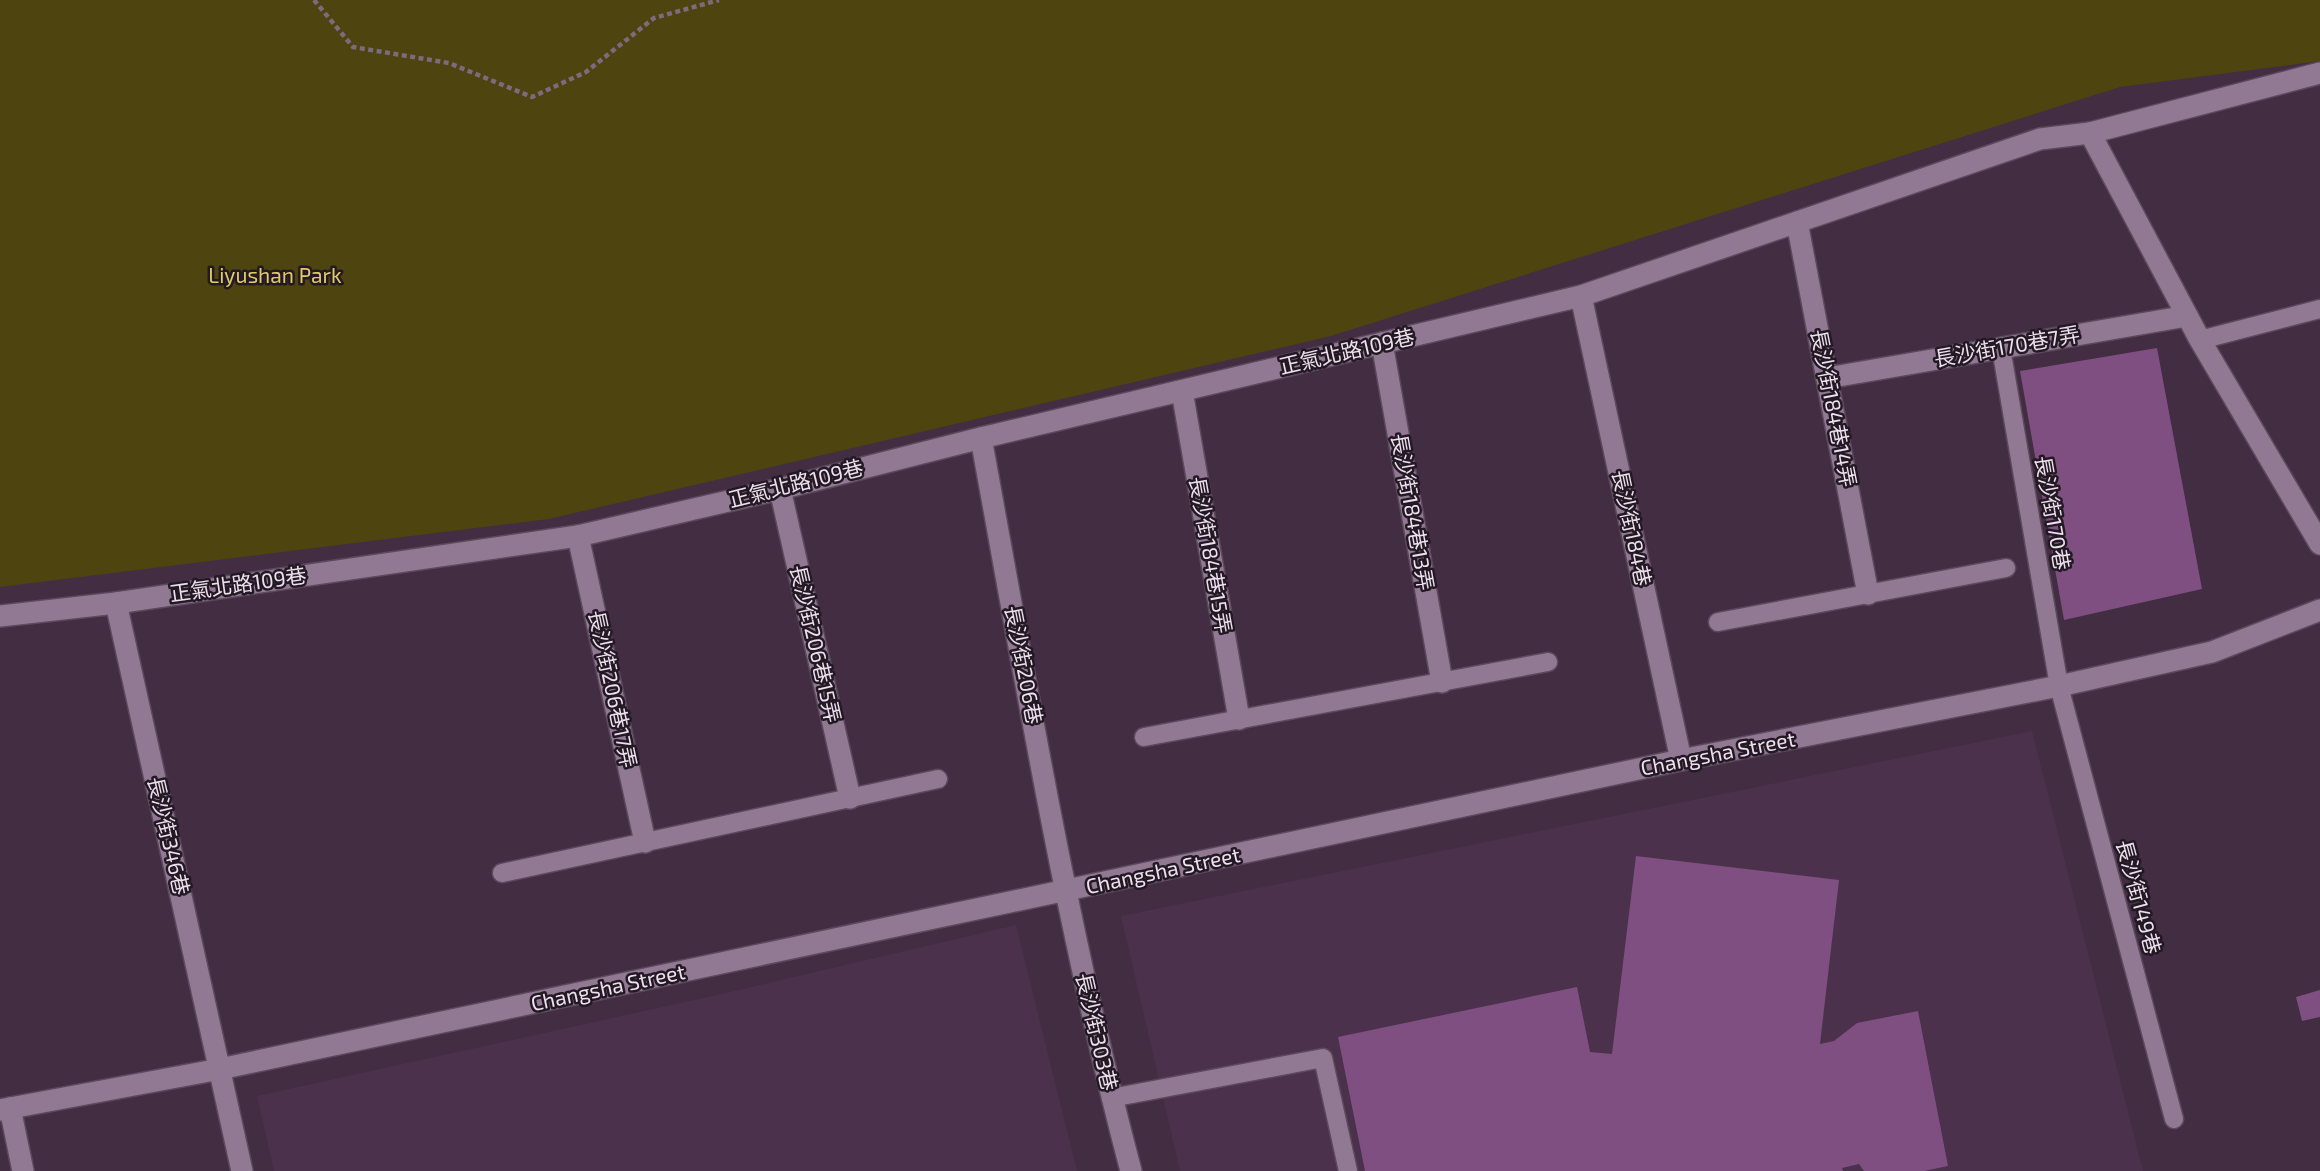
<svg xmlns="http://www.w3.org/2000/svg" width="2320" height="1171" font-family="'Exo 2','Noto Sans TC',sans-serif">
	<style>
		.built { fill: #4c314d }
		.green { fill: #4e4410 }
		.building { fill: #7f4f81 }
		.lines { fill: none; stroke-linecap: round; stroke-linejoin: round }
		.lane-casing { stroke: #5c495d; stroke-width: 21 }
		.street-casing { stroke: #5c495d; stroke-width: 24 }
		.path { stroke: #7c6a7d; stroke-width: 4.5; stroke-dasharray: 5 3.5; stroke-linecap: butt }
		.lane { stroke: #927993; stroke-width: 18 }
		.street { stroke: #927993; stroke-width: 21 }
		.labels { text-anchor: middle; stroke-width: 5; stroke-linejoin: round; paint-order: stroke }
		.park-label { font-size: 21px; fill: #e1cb64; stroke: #231924 }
		.street-label { font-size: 21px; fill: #eddfed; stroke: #231924 }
	</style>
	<rect width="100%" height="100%" fill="#422d43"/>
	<g class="built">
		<path d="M2032 731 2143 1171H1180L1121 916Z"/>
		<path d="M1016 925 1077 1171H274L257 1096 726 993Z"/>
	</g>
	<path class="green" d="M0 0H2320V61L2120 87 1331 336 549 519 0 587Z"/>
	<g class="building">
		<path d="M2157 348 2202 589 2064 620 2020 371Z"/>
		<path d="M1636 856 1839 880 1820 1044 1834 1041 1857 1023 1918 1011 1948 1166 1924 1171H1864L1859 1164 1842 1168 1843 1171H1365L1338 1037 1577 987 1590 1052 1612 1054Z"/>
		<path d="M2320 990V1017L2302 1021 2296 997Z"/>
	</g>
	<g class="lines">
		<defs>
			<g id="lane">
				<path d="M2200 340 2320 309"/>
				<path d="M2001 348 2059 686 2174 1119"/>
				<path d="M1718 622 2006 568"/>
				<path d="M1144 737 1548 662"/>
				<path d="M502 873 938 779"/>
				<path d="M1111 1098 1323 1058 1348 1171"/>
			</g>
			<g id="street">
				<path d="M2090 133 2200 340 2320 544"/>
				<path d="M1797 222 1868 594"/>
				<path d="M1581 296 1681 760"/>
				<path d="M1382 343 1442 682"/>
				<path d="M1827 378 2187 316"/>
				<path d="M1182 391 1239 719"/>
				<path d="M981 438C1026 683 1067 930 1131 1171"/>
				<path d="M780 489 850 798"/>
				<path d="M578 536 645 842"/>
				<path d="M116 603 242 1171"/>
				<path d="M0 616 116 603 578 536 780 489 981 438 1581 296 2040 139 2090 133 2320 73"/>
				<path d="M10 1108 23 1171"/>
				<path d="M0 1110 220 1069 1681 760 2059 686 2212 652 2320 610"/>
			</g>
		</defs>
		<use href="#lane" class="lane-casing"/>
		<use href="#street" class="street-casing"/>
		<path class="path" d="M314 0 353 47 449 63 532 97 586 72 654 18 719 0"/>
		<use href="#lane" class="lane"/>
		<use href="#street" class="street"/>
	</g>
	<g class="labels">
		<g class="park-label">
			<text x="275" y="283">Liyushan Park</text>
		</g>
		<g class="street-label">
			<text transform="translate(2007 347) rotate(-10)" y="7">長沙街170巷7弄</text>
			<text transform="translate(1347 352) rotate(-13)" y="7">正氣北路109巷</text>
			<text transform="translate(1833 408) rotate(79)" y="7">長沙街184巷14弄</text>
			<text transform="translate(796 484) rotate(-14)" y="7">正氣北路109巷</text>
			<text transform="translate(1412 512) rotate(80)" y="7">長沙街184巷13弄</text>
			<text transform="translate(2052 513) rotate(80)" y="7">長沙街170巷</text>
			<text transform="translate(1631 528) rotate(78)" y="7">長沙街184巷</text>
			<text transform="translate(1210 555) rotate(80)" y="7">長沙街184巷15弄</text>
			<text transform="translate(238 585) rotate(-8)" y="7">正氣北路109巷</text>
			<text transform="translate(815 644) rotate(77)" y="7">長沙街206巷15弄</text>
			<text transform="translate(1023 665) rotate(79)" y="7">長沙街206巷</text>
			<text transform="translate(612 689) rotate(78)" y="7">長沙街206巷17弄</text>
			<text transform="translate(1718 754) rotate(-11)" y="7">Changsha Street</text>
			<text transform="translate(168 836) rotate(77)" y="7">長沙街346巷</text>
			<text transform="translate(1163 871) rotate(-12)" y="7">Changsha Street</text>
			<text transform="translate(2138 897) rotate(75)" y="7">長沙街149巷</text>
			<text transform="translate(608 988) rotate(-12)" y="7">Changsha Street</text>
			<text transform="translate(1096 1032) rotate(77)" y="7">長沙街303巷</text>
		</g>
	</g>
</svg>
